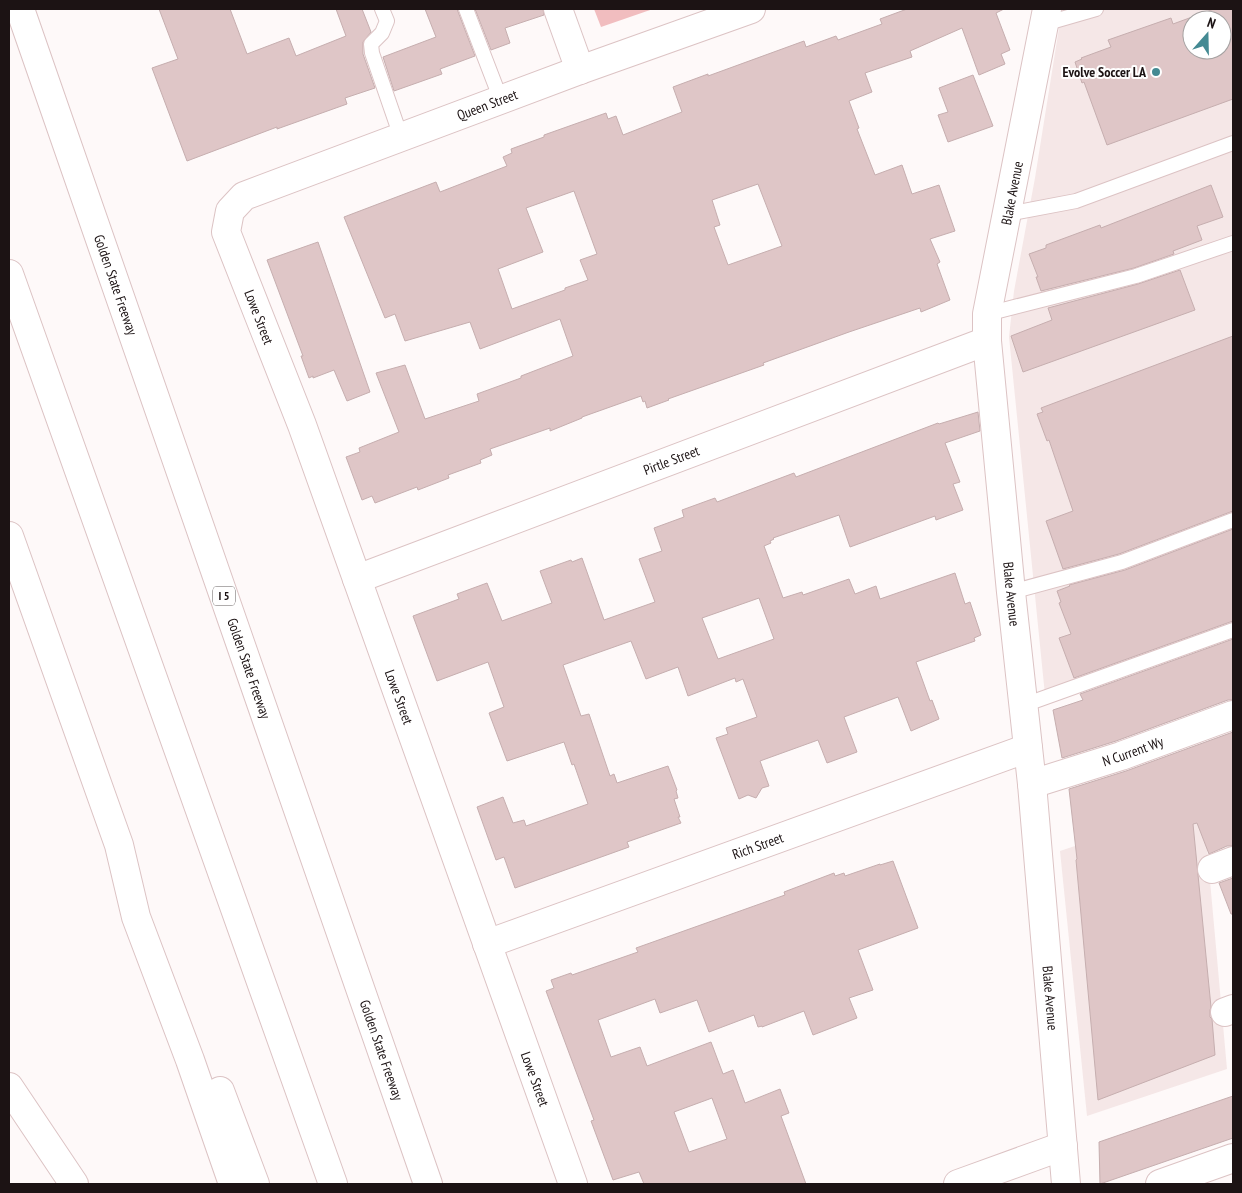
<svg xmlns="http://www.w3.org/2000/svg" width="1242" height="1193" font-family="'PT Sans Narrow',sans-serif">
	<style>
		.built { fill: #f5e7e7; fill-rule: evenodd }
		.green { fill: #f1bdbf }
		.building { fill: #dfc6c7; stroke: #c6aeaf; fill-rule: evenodd }
		.lines { fill: none; stroke-linecap: round; stroke-linejoin: round }
		.lane-casing { stroke: #dcc3c4; stroke-width: 16 }
		.street-casing { stroke: #dcc3c4; stroke-width: 30 }
		.secondary-casing { stroke: #dcc3c4; stroke-width: 30 }
		.highway-casing { stroke: #dcc3c4; stroke-width: 30 }
		.lane { stroke: #fff; stroke-width: 14 }
		.street { stroke: #fff; stroke-width: 28 }
		.secondary { stroke: #fff; stroke-width: 28 }
		.highway { stroke: #fff; stroke-width: 28 }
		.poi-dot { fill: #448a93; stroke: #fff; stroke-width: 2 }
		.labels { text-anchor: middle; stroke-width: 4; stroke-linejoin: round; paint-order: stroke }
		.shield { fill: #fff; stroke: #605a5a; stroke-width: 1 }
		.shield-label { font-size: 12px; font-weight: bold; fill: #1c1314 }
		.poi-label { font-size: 14px; font-weight: bold; fill: #1c1314; stroke: #fff; text-anchor: end }
		.street-label { font-size: 14px; fill: #1c1314; stroke: #fff }
	</style>
	<rect width="100%" height="100%" fill="#fef9f9"/>
	<g class="built">
		<path d="M1062 9H1233V638L1046 705 1009 337 1014 291 1035 178ZM1192 20H1222V50H1192Z"/>
		<path d="M1203 803 1227 1069 1087 1116 1060 851Z"/>
	</g>
	<path class="green" d="M594 9H653L601 27Z"/>
	<g class="building">
		<path d="M159 9H230L247 54 289 38 296 56 346 36 336 9H362L371 32 363 42V54L375 88 345 98 347 104 277 129V127L187 161 152 68 178 59Z"/>
		<path d="M425 9H457L475 56 440 69 442 74 394 91 383 57 436 37Z"/>
		<path d="M475 9H543L544 15 505 28 510 43 491 50Z"/>
		<path d="M907 9H1004L996 13 1010 50 1001 54 1005 64 979 75 962 28 910 51 912 57 865 73 872 92 849 101 859 128 857 129 875 175 902 165 912 194 939 185 955 231 930 239 940 262 937 264 950 300 921 312 920 308 849 332 763 363 764 365 668 399 669 400 647 408 645 401 643 402 641 396 582 417V418L550 431V428L490 449 492 455 480 460 481 463 448 475 449 478 418 490 417 487 375 503 372 496 362 500 346 457 360 452 359 448 399 432 376 373 405 365 425 419 479 401 477 394 521 378V376L573 356 560 319 480 349 470 322 405 341 395 314 385 318 344 217 436 182 440 192 507 166 503 157 512 153 511 149 544 137V135L606 113 608 119 616 116 623 135 682 112 673 87 708 74V76L804 41 806 47 836 36 838 40 882 24 880 19ZM758 184 782 246 728 265 714 227 720 225 712 200ZM574 191 597 254 580 260 588 280 565 288V290L512 309 498 269 543 252 526 208Z"/>
		<path d="M1214 9H1233V99L1107 145 1084 82 1082 83 1075 62 1082 59 1081 58 1111 47 1108 40 1171 18 1173 24ZM1192 20H1222V50H1192Z"/>
		<path d="M973 75 993 126 948 142 938 115 948 112 939 88Z"/>
		<path d="M1211 185 1223 217 1197 226 1202 240 1173 251 1174 254 1134 268 1041 291 1036 277H1038L1029 254 1046 248V245L1100 225 1101 228Z"/>
		<path d="M318 242 370 392 347 401 334 370 313 378V376L309 378 301 356H303L267 260Z"/>
		<path d="M1180 270 1195 310 1023 372 1011 336 1052 320 1048 308 1138 284Z"/>
		<path d="M1233 336V511L1119 554 1063 569 1046 521 1073 511 1049 440 1047 441 1037 414 1043 412 1041 408Z"/>
		<path d="M978 412 980 431 945 443 960 482 953 484 963 510 936 520 935 516 850 547 839 515 773 538 774 539 770 541 771 543 764 546 783 598 802 592 803 595 849 579 855 594 876 586 880 599 955 573 965 604 970 602 981 635 974 638 975 641 916 662 930 701 932 700 939 719 911 731 898 697 844 717 857 752 827 763 818 740 760 761 769 786 762 788 756 798 748 795 739 799 716 738 728 734 726 728 757 717 743 679 736 682 735 678 688 696 678 667 646 679 631 641 563 665 581 716 589 714 610 776 614 774 617 783 668 766 677 790 676 791 678 798 674 799 680 817H678L681 823 627 842 629 847 515 888 504 857 496 860 477 807 503 797 513 823 524 820 526 826 588 804 574 764 572 765 564 742 507 761 489 713 504 707 488 662 437 681 413 616 459 599 457 594 487 583 502 621 552 603 540 571 571 560 572 562 582 558 604 620 655 602 639 559 662 551 654 528 684 517 682 510 715 498 717 502 794 473 796 477 938 423 939 424ZM759 598 774 639 718 659 702 618Z"/>
		<path d="M1233 529V621L1074 678 1059 638 1071 634 1059 603 1061 602 1057 591 1070 586 1069 585 1125 570Z"/>
		<path d="M1233 639V700H1228L1116 741 1062 758 1053 710 1083 700 1080 694Z"/>
		<path d="M1233 732V846H1227L1209 854 1197 823 1193 824 1211 1007 1210 1010V1017L1212 1019 1215 1055 1098 1100 1076 860 1077 859 1069 789 1126 771Z"/>
		<path d="M893 861 918 928 858 950 873 990 849 998 857 1018 813 1035 804 1011 762 1027V1026L758 1027 754 1015 709 1032 697 1000 660 1013 655 999 598 1020 611 1057 640 1047 647 1066 711 1042 723 1074 733 1070 745 1103 780 1089 789 1113 781 1116 806 1184H644L639 1172 613 1180 591 1121 594 1120 546 991 554 988 551 980 571 973 572 975 638 952 636 948 785 895 784 892 834 873 835 876 844 873 845 876 880 864V865ZM712 1098 727 1139 689 1152 674 1112Z"/>
		<path d="M1233 878V914H1231L1219 883Z"/>
		<path d="M1233 1096V1138L1100 1184 1099 1142Z"/>
	</g>
	<g class="lines">
		<defs>
			<g id="lane">
				<path d="M382 9 387 21 382 33 371 44 372 53 401 137"/>
				<path d="M466 9 501 100"/>
				<path d="M1044 24 1096 9"/>
				<path d="M1008 214 1076 201 1233 143"/>
				<path d="M987 314 1136 276 1233 243"/>
				<path d="M1011 592 1122 562 1233 520"/>
				<path d="M1024 705 1233 630"/>
			</g>
			<g id="street">
				<path d="M558 9 580 70"/>
				<path id="s1" d="M1047 9 987 314V341L1011 592 1032 784 1066 1184"/>
				<path id="s2" d="M357 579 987 341"/>
				<path id="s3" d="M1032 784 1121 756 1233 715"/>
				<path d="M1212 869 1233 861"/>
				<path id="s4" d="M487 944 1028 748"/>
				<path d="M1225 1012 1233 1009"/>
				<path id="s5" d="M573 1184 302 425 226 232 230 211 244 196 580 70 751 9"/>
				<path d="M958 1184 1063 1146"/>
				<path d="M1160 1184 1233 1158"/>
			</g>
			<path id="secondary" d="M9 1087 74 1184"/>
			<g id="highway">
				<path id="s6" d="M20 9 428 1184"/>
				<path d="M9 274 333 1184"/>
				<path d="M9 536 119 845 136 917 190 1060 233 1184"/>
				<path d="M220 1091 255 1184"/>
			</g>
		</defs>
		<use href="#lane" class="lane-casing"/>
		<use href="#street" class="street-casing"/>
		<use href="#secondary" class="secondary-casing"/>
		<use href="#highway" class="highway-casing"/>
		<use href="#lane" class="lane"/>
		<use href="#street" class="street"/>
		<use href="#secondary" class="secondary"/>
		<use href="#highway" class="highway"/>
	</g>
	<circle class="poi-dot" cx="1156" cy="72" r="5"/>
	<g class="labels">
		<rect class="shield" x="213" y="586.5" width="22" height="19" rx="4"/>
		<g class="shield-label">
			<text x="224" y="600">I 5</text>
		</g>
		<g class="poi-label">
			<text x="1146" y="77">Evolve Soccer LA</text>
		</g>
		<g class="street-label">
			<text dy="5" stroke="none"><textPath href="#s5" startOffset="1315">Queen Street</textPath></text>
			<text transform="translate(1012 193) rotate(-79)" y="5">Blake Avenue</text>
			<text dy="5" stroke="none"><textPath href="#s6" startOffset="292">Golden State Freeway</textPath></text>
			<text transform="translate(259 317) rotate(69)" y="5">Lowe Street</text>
			<text dy="5" stroke="none"><textPath href="#s2" startOffset="336">Pirtle Street</textPath></text>
			<text dy="5" stroke="none"><textPath href="#s1" startOffset="592">Blake Avenue</textPath></text>
			<text dy="5" stroke="none"><textPath href="#s6" startOffset="698">Golden State Freeway</textPath></text>
			<text transform="translate(399 697) rotate(70)" y="5">Lowe Street</text>
			<text dy="5" stroke="none"><textPath href="#s3" startOffset="106">N Current Wy</textPath></text>
			<text dy="5" stroke="none"><textPath href="#s4" startOffset="288">Rich Street</textPath></text>
			<text dy="5" stroke="none"><textPath href="#s1" startOffset="998">Blake Avenue</textPath></text>
			<text dy="5" stroke="none"><textPath href="#s6" startOffset="1102">Golden State Freeway</textPath></text>
			<text transform="translate(535 1079) rotate(70)" y="5">Lowe Street</text>
		</g>
	</g>
	<rect width="1242" height="1193" fill="none" stroke="#1c1314" stroke-width="20"/>
	<g transform="translate(1207 35) rotate(20)"><circle r="24" fill="#ffffff" stroke="#a4a1a1"/>
	<path d="M0-4L9 19L0 12L-9 19Z" fill="#448a93"/>
	<text y="-8" font-size="14" font-weight="bold" text-anchor="middle" fill="#1c1314">N</text>
	</g>
</svg>
